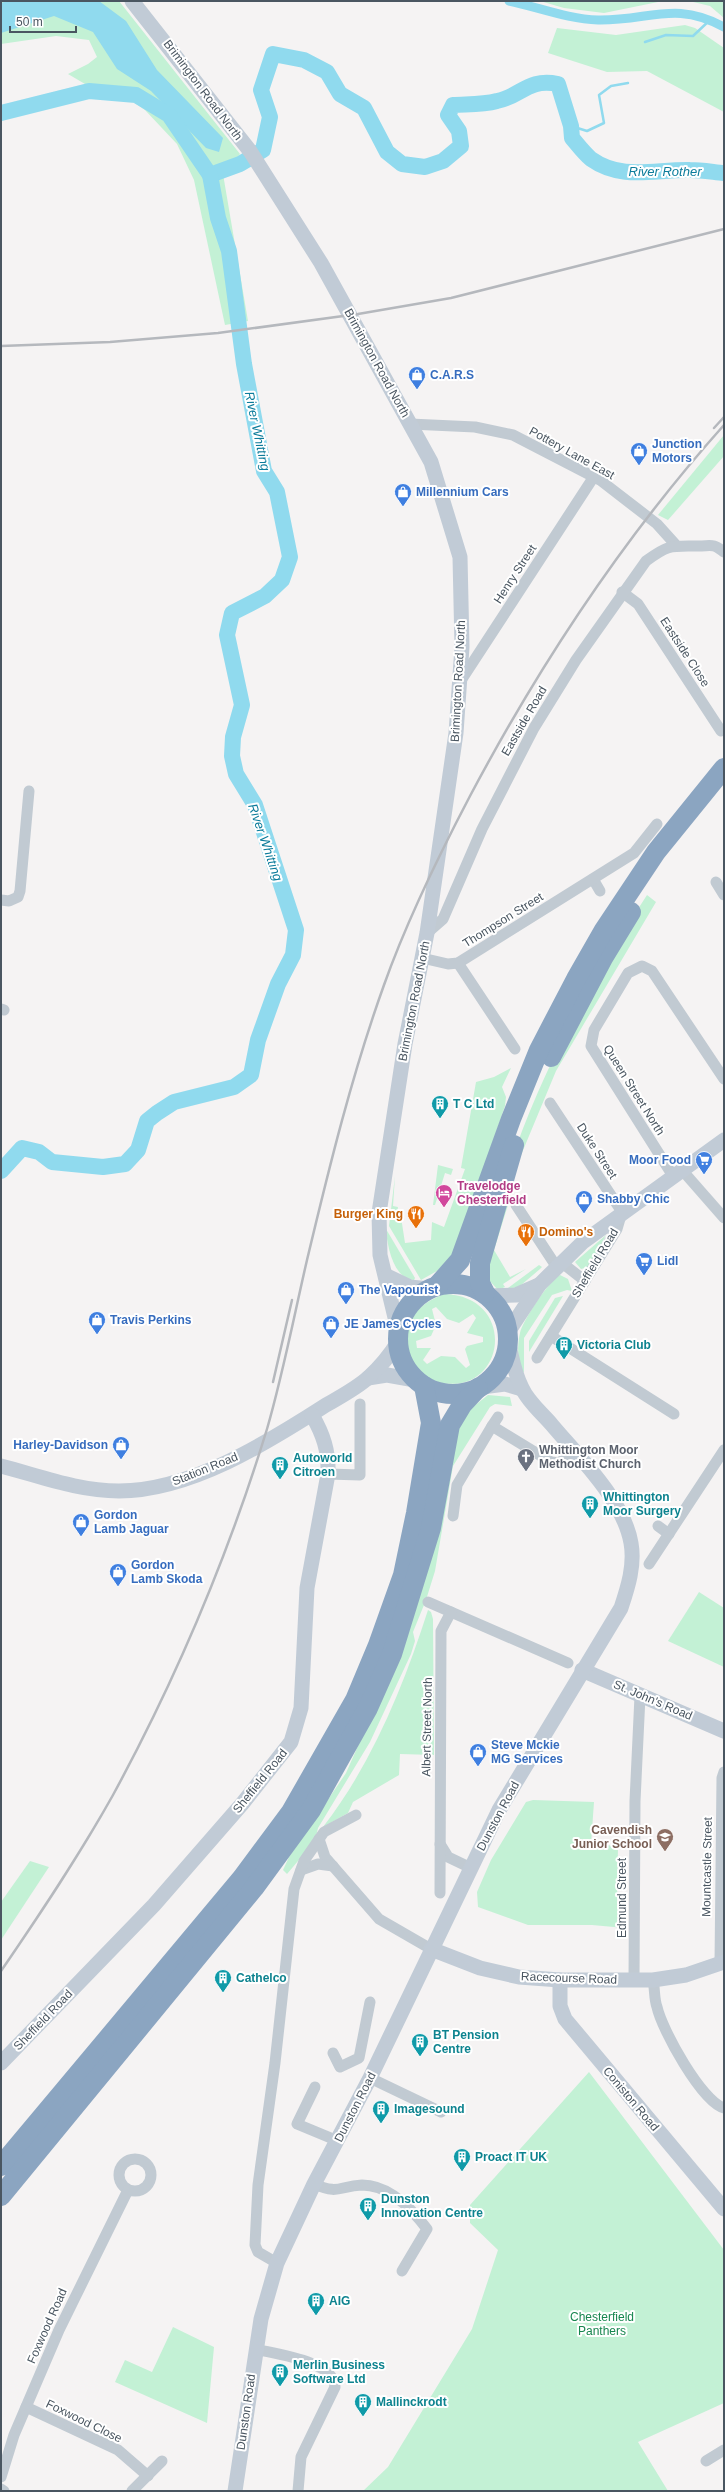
<svg xmlns="http://www.w3.org/2000/svg" width="725" height="2492" font-family="Arial,sans-serif">
	<style>
		.green { fill: #c3f1d5; fill-rule: evenodd }
		.water { fill: #90daee }
		.lines { fill: none; stroke-linecap: round; stroke-linejoin: round }
		.stream { stroke: #90daee; stroke-width: 2.5 }
		.canal { stroke: #90daee; stroke-width: 9 }
		.river { stroke: #90daee; stroke-width: 16 }
		.street { stroke: #c1cad2; stroke-width: 11 }
		.secondary { stroke: #c1cbd6; stroke-width: 15 }
		.highway { stroke: #8ba5c1; stroke-width: 20 }
		.rail { stroke: #b5b8bd; stroke-width: 2.5 }
		.labels { text-anchor: middle; stroke-width: 4; stroke-linejoin: round; paint-order: stroke }
		.street-label { font-size: 12px; fill: #4a5661; stroke: #fff }
		.shop-label { font-size: 12px; font-weight: bold; fill: #366cbe; stroke: #fff; text-anchor: start }
		.culture-label { font-size: 12px; font-weight: bold; fill: #0d838f; stroke: #fff; text-anchor: start }
		.hotel-label { font-size: 12px; font-weight: bold; fill: #b23c85; stroke: #fff; text-anchor: start }
		.food-label { font-size: 12px; font-weight: bold; fill: #c56008; stroke: #fff; text-anchor: end }
		.worship-label { font-size: 12px; font-weight: bold; fill: #5b616d; stroke: #fff; text-anchor: start }
		.education-label { font-size: 12px; font-weight: bold; fill: #785e54; stroke: #fff; text-anchor: end }
		.park-label { font-size: 12px; fill: #17864f; stroke: #fff }
		.water-label { font-size: 13px; font-style: italic; fill: #0c7c9b; stroke: #fff }
	</style>
	<rect width="100%" height="100%" fill="#f5f3f3"/>
	<g class="green">
		<path d="M1 1H119L240 154 223 174 248 321 225 325 194 180 177 144 145 110 112 87 85 84 68 74 88 64 97 57 89 40 56 36 1 44Z"/>
		<path d="M540 1H663L604 13 564 8Z"/>
		<path d="M689 1H724V18L710 6Z"/>
		<path d="M685 25 695 28 724 48V112L647 71 607 72 548 53 557 28 616 35Z"/>
		<path d="M724 435V456L668 520 658 515Z"/>
		<path d="M647 895 656 902 556 1071 509 1184 505 1200 508 1205 494 1250 510 1277 526 1269 503 1284 505 1287 498 1290 488 1279 487 1267C493 1240 496 1211 504 1184 535 1081 589 984 647 895Z"/>
		<path d="M511 1068 502 1087 506 1097 505 1106 455 1252 437 1271 421 1280 389 1226 395 1176 393 1206 398 1207 397 1214 401 1217 405 1243 431 1240 432 1222 444 1227 465 1169 461 1168 476 1082 494 1077Z"/>
		<path d="M438 1165 453 1169 451 1175 445 1173 435 1205H433Z"/>
		<path d="M386 1229 415 1278 414 1280C393 1279 387 1245 386 1229Z"/>
		<path d="M606 1235 589 1267 581 1269 575 1262Z"/>
		<path d="M539 1265 542 1267 540 1269 520 1286 504 1291Z"/>
		<path d="M560 1275 568 1279 572 1291 567 1290 552 1295 524 1338V1373C517 1363 517 1345 520 1333 522 1322 549 1280 560 1275Z"/>
		<path d="M445 1294C518 1297 506 1394 442 1383 430 1380 419 1373 413 1362 396 1330 413 1305 445 1294ZM436 1307 447 1319 459 1323 473 1314 476 1318 467 1333 483 1337V1342L467 1346 465 1349 470 1365 466 1368 455 1357 441 1356 427 1364 423 1360 431 1348H417L416 1341 431 1336 436 1325 432 1309Z"/>
		<path d="M563 1296 529 1352V1341L555 1298Z"/>
		<path d="M488 1395 510 1397 512 1406 495 1404 490 1407 453 1466 435 1571 426 1600 413 1632 415 1641 411 1654 370 1742 318 1828 315 1841 287 1874 283 1870 289 1857 346 1773 373 1712 452 1443 464 1414Z"/>
		<path d="M699 1592 724 1608V1667L668 1641Z"/>
		<path d="M428 1610 431 1612 433 1619 434 1755 400 1754 399 1775 353 1802 348 1813 323 1827C372 1764 404 1685 428 1610Z"/>
		<path d="M533 1800 594 1802 591 1844 618 1846 617 1906 625 1910V1928L592 1925H528L478 1907 477 1892 491 1860 526 1802Z"/>
		<path d="M30 1861 49 1867 1 1940V1902Z"/>
		<path d="M589 2072 724 2250V2403L638 2442 668 2491H363L388 2467 472 2329 498 2250 470 2223V2205Z"/>
		<path d="M173 2327 214 2347 207 2423 115 2382 125 2360 152 2372Z"/>
	</g>
	<path class="water" d="M8 1H99L126 21 157 70 223 138 219 152 206 148 151 91 117 69 93 32 54 16 1 33V3Z"/>
	<g class="lines">
		<g class="stream">
			<path d="M645 42 666 35 693 36 711 19"/>
			<path d="M571 126 587 131 604 123 599 95 611 86 628 83"/>
		</g>
		<path class="canal" d="M509 1C538 7 568 19 598 20 649 21 675 0 724 27"/>
		<g class="river">
			<path d="M1 113 89 91 136 95 169 115 210 175 240 164 263 150 270 117 261 90 273 54 304 60 327 72 340 94 364 108 387 152 402 164 425 167 443 161 461 146 459 131 448 115 453 105C467 104 482 105 497 101 522 96 527 78 558 84L571 126 572 138C578 145 584 153 591 159 622 181 655 169 690 170 701 170 713 172 724 173"/>
			<path d="M1 1171 22 1148 39 1152 52 1162 103 1167 125 1164 138 1150 147 1121 157 1113 174 1102 234 1087 251 1075 258 1040 278 984 293 955 296 930 255 805 236 774 232 756 233 737 242 705 227 635 232 613 265 596 282 580 290 557 277 492 264 471 244 364 229 251 218 218 210 175"/>
		</g>
		<g class="street">
			<path d="M410 424 475 427 513 435 600 480 657 524 675 544"/>
			<path d="M622 592 638 604 721 731"/>
			<path d="M460 682 593 478"/>
			<path d="M593 879 600 891"/>
			<path d="M716 882 724 895"/>
			<path d="M1 900 9 901 18 897 20 891 29 791"/>
			<path d="M427 933 443 919 482 829 534 728 576 660 646 561C669 544 671 546 698 546 712 546 712 543 724 552"/>
			<path d="M422 958 448 964 458 963 634 853 657 824"/>
			<path d="M458 963 515 1049"/>
			<path d="M1 1009 4 1010"/>
			<path d="M682 1170 724 1218"/>
			<path d="M673 1176 591 1046 594 1030 628 973 642 966 652 971 724 1079"/>
			<path d="M516 1205 556 1266"/>
			<path d="M561 1262 585 1281"/>
			<path d="M551 1336 674 1414"/>
			<path d="M537 1358 617 1229 622 1212 550 1103"/>
			<path d="M492 1426 498 1417"/>
			<path d="M328 1474 360 1475V1404"/>
			<path d="M453 1516 457 1485 492 1426 551 1462 559 1463 574 1452"/>
			<path d="M658 1526 669 1534"/>
			<path d="M649 1564 724 1450"/>
			<path d="M428 1602 568 1663"/>
			<path d="M319 1839 325 1857 379 1919 431 1949"/>
			<path d="M440 1844 448 1857 471 1868"/>
			<path d="M301 1870 318 1864 333 1866"/>
			<path d="M440 1893 441 1631 451 1612"/>
			<path d="M720 1963 722 1778 724 1772"/>
			<path d="M634 1980 635 1801 640 1696"/>
			<path d="M653 1980C655 1989 654 1999 657 2007 662 2030 702 2102 724 2108"/>
			<path d="M333 2053 340 2067 359 2058 370 2002"/>
			<path d="M370 2078 441 2112"/>
			<path d="M315 2087 297 2124 338 2141"/>
			<circle cx="135" cy="2175" r="16"/>
			<path d="M314 2184C339 2195 339 2186 362 2185 389 2185 412 2209 427 2229L402 2271"/>
			<path d="M277 2263 258 2252 255 2245 258 2185 275 2063 294 1889 304 1861 324 1832 356 1815"/>
			<path d="M255 2349C275 2354 335 2361 335 2387L301 2457 298 2491"/>
			<path d="M26 2407 118 2450 148 2476"/>
			<path d="M706 2461 724 2450"/>
			<path d="M1 2477 14 2435 59 2330 128 2190"/>
			<path d="M1 2489 4 2491"/>
			<path d="M132 2491 162 2461"/>
		</g>
		<g class="secondary">
			<path d="M132 1 250 151 321 263 431 462 460 557 462 647 456 733 427 933 405 1044 379 1213 380 1255 398 1330"/>
			<path d="M387 1276 410 1287 430 1289"/>
			<path d="M489 1296 516 1295 539 1285"/>
			<path d="M508 1332 539 1285 583 1242 724 1140"/>
			<path d="M368 1378 387 1375 415 1380"/>
			<path d="M482 1387 505 1384 522 1389"/>
			<path d="M1 1466C40 1476 78 1491 119 1491 190 1491 267 1443 326 1405 340 1397 357 1388 369 1377 380 1367 390 1355 398 1342"/>
			<path d="M582 1670 724 1731"/>
			<path d="M431 1949 480 1968 519 1977 560 1980H653L686 1975 724 1962"/>
			<path d="M560 1980V2006L565 2019 724 2209"/>
			<path d="M1 2063 154 1905 242 1804 291 1742 301 1708 307 1588 328 1474C329 1451 323 1434 312 1415"/>
			<path d="M235 2491 261 2319 277 2263 314 2184 370 2078 499 1810 621 1608C628 1587 635 1565 631 1543 624 1501 579 1457 552 1425 543 1414 528 1402 522 1388 514 1373 512 1357 508 1341"/>
		</g>
		<g class="highway">
			<path d="M551 1057 603 958 631 912"/>
			<circle cx="453" cy="1339" r="55"/>
			<path d="M437 1286 460 1260 511 1119 539 1050 576 979 604 930 656 852 724 768"/>
			<path d="M485 1293 480 1283V1263L514 1145"/>
			<path d="M1 2166 242 1878 291 1812 355 1700 378 1645 403 1575 416 1513 431 1423 424 1386"/>
			<path d="M1 2196 254 1888 311 1810 368 1708 392 1654 431 1528 450 1425 462 1405 478 1388"/>
		</g>
		<g class="rail">
			<path d="M1 346 110 342 218 333 358 314 451 298 724 229"/>
			<path d="M714 428 724 417"/>
			<path d="M273 1382 292 1300"/>
			<path d="M1 1971C40 1914 79 1856 113 1795 176 1679 228 1556 267 1429 283 1374 294 1316 307 1260 329 1168 352 1074 384 985 407 920 438 857 470 796 540 664 624 537 724 425"/>
		</g>
	</g>
	<defs>
		<symbol id="shop-pin" viewBox="-11 -11 22 30"><path d="M0 17L-7.5 6A9.5 9.5 0 1 1 7.5 6Z" fill="#3f7fe0" stroke="#fff"/><path d="M-5-2.5h2.3a2.7 3.5 0 0 1 5.4 0H5L5.5 6h-11ZM-1.5-2.5h3a1.5 2.3 0 0 0-3 0Z" fill="#fff"/></symbol>
		<symbol id="building-pin" viewBox="-11 -11 22 30"><path d="M0 17L-7.5 6A9.5 9.5 0 1 1 7.5 6Z" fill="#0f9aa8" stroke="#fff"/><path d="M-4-6H4V6H1V3H-1V6H-4ZM-2.5-4.3h1.7v1.8h-1.7ZM.8-4.3h1.7v1.8H.8ZM-2.5-1h1.7V.8h-1.7ZM.8-1h1.7V.8H.8Z" fill="#fff"/></symbol>
		<symbol id="supermarket-pin" viewBox="-11 -11 22 30"><path d="M0 17L-7.5 6A9.5 9.5 0 1 1 7.5 6Z" fill="#3f7fe0" stroke="#fff"/><path d="M-6-5.5h2.5l.6 2H6L4.5 2H-2.5L-4.4-4H-6ZM-1.5 3.2a1.3 1.3 0 1 0 .1 0ZM3 3.2a1.3 1.3 0 1 0 .1 0Z" fill="#fff"/></symbol>
		<symbol id="hotel-pin" viewBox="-11 -11 22 30"><path d="M0 17L-7.5 6A9.5 9.5 0 1 1 7.5 6Z" fill="#d1479c" stroke="#fff"/><path d="M-6-4.5h1.5V1H6V5H4.5V3h-9V5H-6ZM-4 0a1.8 1.8 0 1 1 3.6 0ZM.5 0V-2.5h3Q6-2.5 6 0Z" fill="#fff"/></symbol>
		<symbol id="restaurant-pin" viewBox="-11 -11 22 30"><path d="M0 17L-7.5 6A9.5 9.5 0 1 1 7.5 6Z" fill="#e8710a" stroke="#fff"/><path d="M-5-6h1v4h1v-4h1v4h1v-4h1v5L-1.5 .5V6h-2V.5L-5-1ZM5-6V6H3V1.5H1.5Q1.5-4 5-6Z" fill="#fff"/></symbol>
		<symbol id="church-pin" viewBox="-11 -11 22 30"><path d="M0 17L-7.5 6A9.5 9.5 0 1 1 7.5 6Z" fill="#6b7280" stroke="#fff"/><path d="M-1.2-6h2.4v3.5h3.3v2.4h-3.3V6h-2.4V-.1h-3.3v-2.4h3.3Z" fill="#fff"/></symbol>
		<symbol id="school-pin" viewBox="-11 -11 22 30"><path d="M0 17L-7.5 6A9.5 9.5 0 1 1 7.5 6Z" fill="#8d6e63" stroke="#fff"/><path d="M0-5L7-2L0 1L-7-2ZM-4 1L0 2.5L4 1V4Q0 6-4 4Z" fill="#fff"/></symbol>
	</defs>
	<g fill-rule="evenodd">
		<use href="#shop-pin" x="407" y="365" width="20" height="27"/>
		<use href="#shop-pin" x="629" y="441" width="20" height="27"/>
		<use href="#shop-pin" x="393" y="482" width="20" height="27"/>
		<use href="#building-pin" x="430" y="1094" width="20" height="27"/>
		<use href="#supermarket-pin" x="694" y="1150" width="20" height="27"/>
		<use href="#hotel-pin" x="434" y="1183" width="20" height="27"/>
		<use href="#shop-pin" x="574" y="1189" width="20" height="27"/>
		<use href="#restaurant-pin" x="406" y="1204" width="20" height="27"/>
		<use href="#restaurant-pin" x="516" y="1222" width="20" height="27"/>
		<use href="#supermarket-pin" x="634" y="1251" width="20" height="27"/>
		<use href="#shop-pin" x="336" y="1280" width="20" height="27"/>
		<use href="#shop-pin" x="87" y="1310" width="20" height="27"/>
		<use href="#shop-pin" x="321" y="1314" width="20" height="27"/>
		<use href="#building-pin" x="554" y="1335" width="20" height="27"/>
		<use href="#shop-pin" x="111" y="1435" width="20" height="27"/>
		<use href="#church-pin" x="516" y="1447" width="20" height="27"/>
		<use href="#building-pin" x="270" y="1455" width="20" height="27"/>
		<use href="#building-pin" x="580" y="1494" width="20" height="27"/>
		<use href="#shop-pin" x="71" y="1512" width="20" height="27"/>
		<use href="#shop-pin" x="108" y="1562" width="20" height="27"/>
		<use href="#shop-pin" x="468" y="1742" width="20" height="27"/>
		<use href="#school-pin" x="655" y="1827" width="20" height="27"/>
		<use href="#building-pin" x="213" y="1968" width="20" height="27"/>
		<use href="#building-pin" x="410" y="2032" width="20" height="27"/>
		<use href="#building-pin" x="371" y="2099" width="20" height="27"/>
		<use href="#building-pin" x="452" y="2147" width="20" height="27"/>
		<use href="#building-pin" x="358" y="2196" width="20" height="27"/>
		<use href="#building-pin" x="306" y="2291" width="20" height="27"/>
		<use href="#building-pin" x="270" y="2362" width="20" height="27"/>
		<use href="#building-pin" x="353" y="2392" width="20" height="27"/>
	</g>
	<g class="labels">
		<g class="street-label">
			<text transform="translate(203 90) rotate(53)" y="4">Brimington Road North</text>
			<text transform="translate(377 363) rotate(61)" y="4">Brimington Road North</text>
			<text transform="translate(572 453) rotate(29)" y="4">Pottery Lane East</text>
			<text transform="translate(515 574) rotate(-57)" y="4">Henry Street</text>
			<text transform="translate(685 652) rotate(57)" y="4">Eastside Close</text>
			<text transform="translate(458 681) rotate(-87)" y="4">Brimington Road North</text>
			<text transform="translate(524 721) rotate(-60)" y="4">Eastside Road</text>
			<text transform="translate(503 920) rotate(-32)" y="4">Thompson Street</text>
			<text transform="translate(414 1001) rotate(-79)" y="4">Brimington Road North</text>
			<text transform="translate(634 1090) rotate(58)" y="4">Queen Street North</text>
			<text transform="translate(597 1151) rotate(57)" y="4">Duke Street</text>
			<text transform="translate(595 1263) rotate(-59)" y="4">Sheffield Road</text>
			<text transform="translate(205 1469) rotate(-22)" y="4">Station Road</text>
			<text transform="translate(653 1700) rotate(23)" y="4">St. John's Road</text>
			<text transform="translate(427 1727) rotate(-89)" y="4">Albert Street North</text>
			<text transform="translate(260 1781) rotate(-51)" y="4">Sheffield Road</text>
			<text transform="translate(498 1816) rotate(-62)" y="4">Dunston Road</text>
			<text transform="translate(707 1867) rotate(-89)" y="4">Mountcastle Street</text>
			<text transform="translate(622 1898) rotate(-90)" y="4">Edmund Street</text>
			<text transform="translate(569 1978) rotate(2)" y="4">Racecourse Road</text>
			<text transform="translate(43 2020) rotate(-46)" y="4">Sheffield Road</text>
			<text transform="translate(631 2099) rotate(50)" y="4">Coniston Road</text>
			<text transform="translate(355 2107) rotate(-63)" y="4">Dunston Road</text>
			<text transform="translate(47 2326) rotate(-66)" y="4">Foxwood Road</text>
			<text transform="translate(246 2412) rotate(-82)" y="4">Dunston Road</text>
			<text transform="translate(84 2421) rotate(26)" y="4">Foxwood Close</text>
		</g>
		<g class="shop-label">
			<text x="430" y="379">C.A.R.S</text>
			<text x="652" y="448">Junction<tspan x="652" dy="14">Motors</tspan></text>
			<text x="416" y="496">Millennium Cars</text>
			<text x="691" y="1164" text-anchor="end">Moor Food</text>
			<text x="597" y="1203">Shabby Chic</text>
			<text x="657" y="1265">Lidl</text>
			<text x="359" y="1294">The Vapourist</text>
			<text x="110" y="1324">Travis Perkins</text>
			<text x="344" y="1328">JE James Cycles</text>
			<text x="108" y="1449" text-anchor="end">Harley-Davidson</text>
			<text x="94" y="1519">Gordon<tspan x="94" dy="14">Lamb Jaguar</tspan></text>
			<text x="131" y="1569">Gordon<tspan x="131" dy="14">Lamb Skoda</tspan></text>
			<text x="491" y="1749">Steve Mckie<tspan x="491" dy="14">MG Services</tspan></text>
		</g>
		<g class="culture-label">
			<text x="453" y="1108">T C Ltd</text>
			<text x="577" y="1349">Victoria Club</text>
			<text x="293" y="1462">Autoworld<tspan x="293" dy="14">Citroen</tspan></text>
			<text x="603" y="1501">Whittington<tspan x="603" dy="14">Moor Surgery</tspan></text>
			<text x="236" y="1982">Cathelco</text>
			<text x="433" y="2039">BT Pension<tspan x="433" dy="14">Centre</tspan></text>
			<text x="394" y="2113">Imagesound</text>
			<text x="475" y="2161">Proact IT UK</text>
			<text x="381" y="2203">Dunston<tspan x="381" dy="14">Innovation Centre</tspan></text>
			<text x="329" y="2305">AIG</text>
			<text x="293" y="2369">Merlin Business<tspan x="293" dy="14">Software Ltd</tspan></text>
			<text x="376" y="2406">Mallinckrodt</text>
		</g>
		<g class="hotel-label">
			<text x="457" y="1190">Travelodge<tspan x="457" dy="14">Chesterfield</tspan></text>
		</g>
		<g class="food-label">
			<text x="403" y="1218">Burger King</text>
			<text x="539" y="1236" text-anchor="start">Domino's</text>
		</g>
		<g class="worship-label">
			<text x="539" y="1454">Whittington Moor<tspan x="539" dy="14">Methodist Church</tspan></text>
		</g>
		<g class="education-label">
			<text x="652" y="1834">Cavendish<tspan x="652" dy="14">Junior School</tspan></text>
		</g>
		<g class="park-label">
			<text x="602" y="2321">Chesterfield<tspan x="602" dy="14">Panthers</tspan></text>
		</g>
		<g class="water-label">
			<text x="665" y="176">River Rother</text>
			<text transform="translate(258 431) rotate(78)" y="5">River Whitting</text>
			<text transform="translate(266 842) rotate(71)" y="5">River Whitting</text>
		</g>
	</g>
	<rect width="725" height="2492" fill="none" stroke="#4a5661" stroke-width="4"/>
	<path d="M10 26v6h66v-6" fill="none" stroke="#4a5661" stroke-width="2"/>
	<text x="16" y="26" font-size="12" fill="#4a5661" stroke="#ffffff" stroke-width="3" paint-order="stroke">50 m</text>
</svg>
